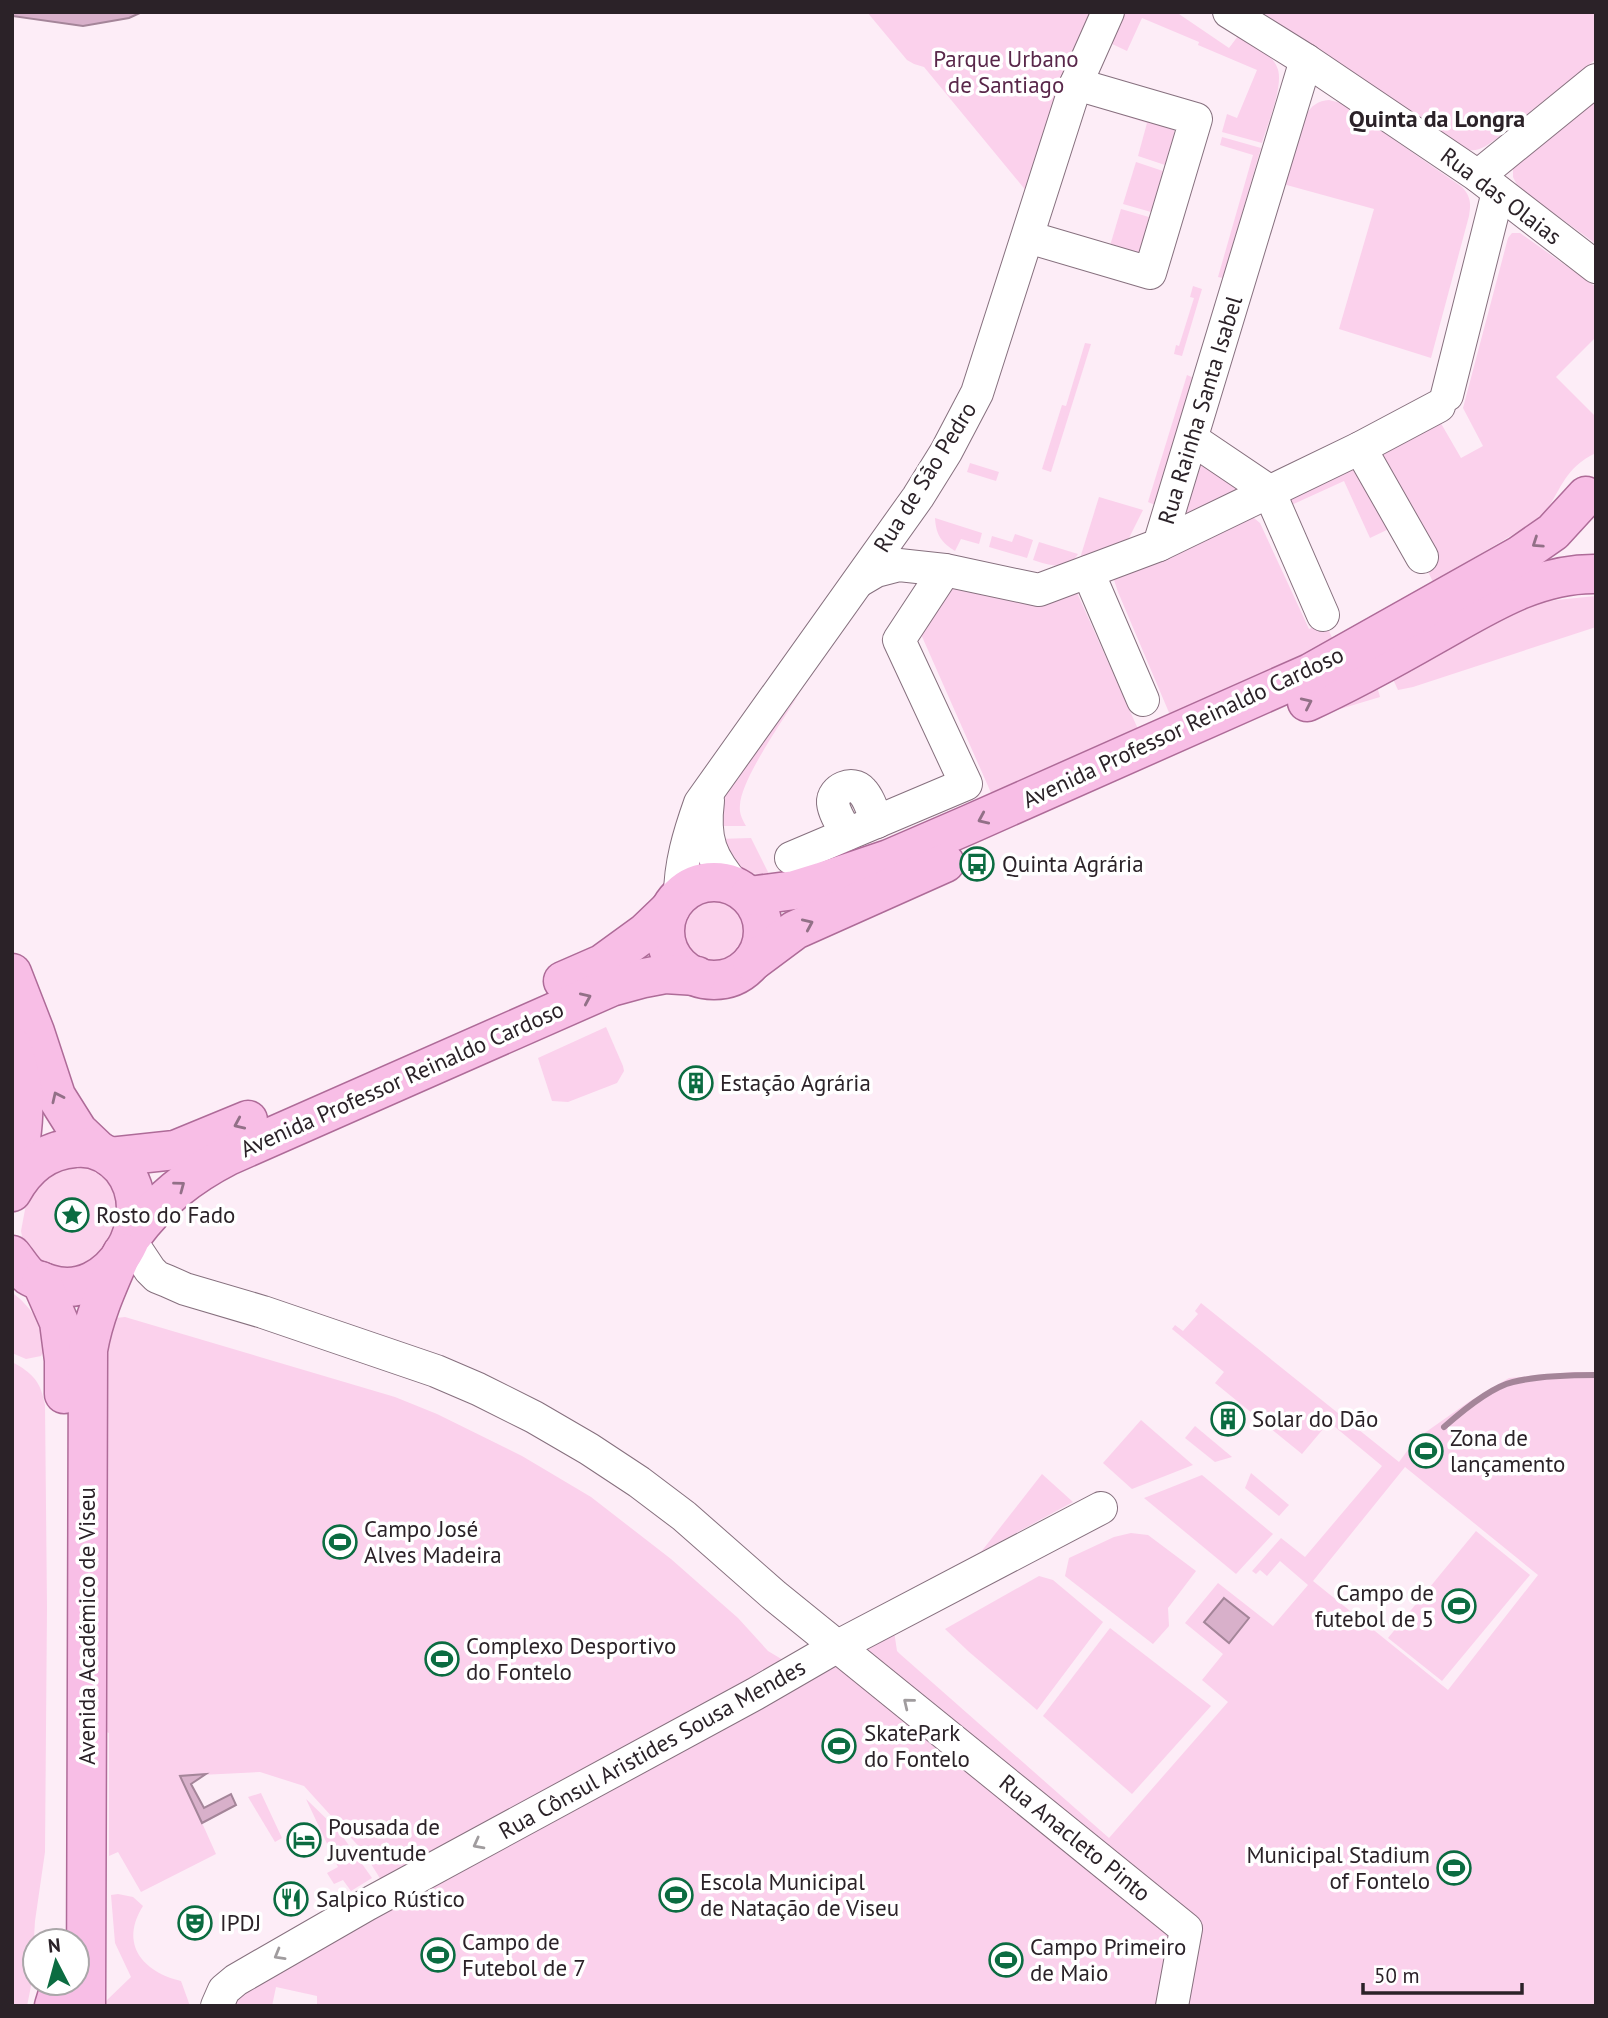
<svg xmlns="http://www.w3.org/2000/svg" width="1608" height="2018" font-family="'PT Sans',sans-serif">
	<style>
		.green { fill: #fbd1ec; fill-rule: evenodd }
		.water { fill: #d8b0ca; stroke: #a48599; stroke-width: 2 }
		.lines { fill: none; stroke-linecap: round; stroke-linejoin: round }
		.stream { stroke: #a48599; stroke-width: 6 }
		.minor-casing { stroke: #86707e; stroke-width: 34 }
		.major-casing { stroke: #ae6b98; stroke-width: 41 }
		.minor { stroke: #fff; stroke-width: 32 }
		.major { stroke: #f8bee6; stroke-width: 38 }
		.oneway { stroke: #927087 }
		.oneway2 { stroke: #a09c9e }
		.labels { text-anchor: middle; stroke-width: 7; stroke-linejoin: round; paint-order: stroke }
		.park-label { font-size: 23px; fill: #59274a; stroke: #fff }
		.street-label { font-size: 23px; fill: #2b2228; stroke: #fff }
		.poi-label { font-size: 23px; fill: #2b2228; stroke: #fff; text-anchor: start }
		.neighbourhood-label { font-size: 24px; font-weight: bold; fill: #2b2228; stroke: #fff }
	</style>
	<rect width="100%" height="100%" fill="#fdedf7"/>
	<g class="green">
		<path d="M867 12H1098L1032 198 924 67 914 64 907 60Z"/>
		<path d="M1124 12H1176L1229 48 1238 36C1251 43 1271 53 1277 67 1285 84 1267 125 1262 143L1222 132 1227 114 1237 118 1257 70 1198 45 1199 42 1142 18 1127 51 1110 43Z"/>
		<path d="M1262 12H1388L1390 14 1392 12H1596V59L1496 139C1486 146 1478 153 1465 149Z"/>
		<path d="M1596 95V244L1518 187 1513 177V166Z"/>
		<path d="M1329 100 1341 103 1462 187C1471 197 1471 203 1469 216L1431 358 1339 329 1374 209 1283 184 1306 115C1312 105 1318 101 1329 100Z"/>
		<path d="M1108 106 1174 128V134L1165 165 1138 156 1147 123 1106 110Z"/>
		<path d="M1222 137 1261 148 1223 278 1218 277 1253 155 1220 145Z"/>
		<path d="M1136 162 1163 171 1151 212 1123 204Z"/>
		<path d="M1121 209 1149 217 1140 251 1138 253 1109 249Z"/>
		<path d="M1512 233H1520L1596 287V337L1556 377 1596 417V453C1560 470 1562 494 1539 519L1433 582 1369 447 1435 413 1461 458 1483 446 1463 408 1508 238Z"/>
		<path d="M1193 286 1202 289 1182 356 1174 354 1176 345 1179 346 1194 298 1190 297Z"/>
		<path d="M1085 343 1091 344 1051 472 1042 469 1062 405 1066 406Z"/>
		<path d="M1187 375 1194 378 1155 505 1148 502Z"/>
		<path d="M1202 456 1249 492 1181 521Z"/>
		<path d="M1353 460 1393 527 1370 538 1344 481 1287 507 1281 492Z"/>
		<path d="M970 463 999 472 996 481 967 472Z"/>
		<path d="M1099 497 1143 510 1126 544 1082 559 1081 555Z"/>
		<path d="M1246 517 1254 518 1260 523 1309 629 1325 622 1333 640 1170 715 1118 592 1114 580 1116 573Z"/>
		<path d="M935 518 982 533 979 544 961 539 955 551C941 542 936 535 935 518Z"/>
		<path d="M1015 534 1033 540 1027 558 989 547 992 536 1012 542Z"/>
		<path d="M1039 542 1078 554C1067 572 1049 565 1033 560Z"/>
		<path d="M951 585 1026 604 1074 586 1138 729 992 795 920 632Z"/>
		<path d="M1596 596V627L1413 687 1398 690 1392 677 1520 609 1547 601Z"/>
		<path d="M1377 686 1380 697 1340 709V705Z"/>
		<path d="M799 694C784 719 741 779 740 805 739 813 742 819 746 826H715L721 801 727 791Z"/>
		<path d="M751 838 769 874C737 876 732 863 717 839Z"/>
		<circle cx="715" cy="930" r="31"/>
		<path d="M606 1027 623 1066 624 1071 617 1083 568 1102 552 1101 538 1058Z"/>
		<path d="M79 1163 105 1174 118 1190 115 1231 98 1256 71 1272 38 1261 23 1242 21 1231 27 1199 46 1175Z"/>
		<path d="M12 1293C25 1300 48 1330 46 1345 45 1349 43 1352 41 1356L26 1359 12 1353Z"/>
		<path d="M1201 1303 1399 1462 1416 1439 1470 1401 1509 1378 1573 1372H1596V2006H317V1996L276 1987 272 2006H228L236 1994 394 1901 363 1851 304 1786 260 1772 181 1776 216 1854 141 1892 118 1852 109 1856V1733L101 1730 106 1340 116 1318 125 1317 395 1397 437 1414 522 1456 591 1497 671 1559 738 1618 768 1651 808 1675 894 1631 897 1651 900 1654 1109 1838 1228 1702 1202 1680 1223 1654 1185 1623 1218 1583 1273 1626 1308 1585 1280 1561 1267 1576 1260 1570 1256 1574 1252 1571 1281 1538 1305 1557 1382 1466 1329 1422 1302 1454 1215 1383 1224 1372 1172 1329 1175 1325 1183 1331 1198 1314 1195 1311ZM1405 1467 1538 1575 1448 1690 1313 1581Z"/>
		<path d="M12 1362C33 1373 41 1382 45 1405L47 1607 45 1852 35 1921 31 1986 27 2006H12Z"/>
		<path d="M1141 1420 1193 1465 1132 1489 1103 1463Z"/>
		<path d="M1195 1426 1232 1457 1215 1462 1185 1438Z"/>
		<path d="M1251 1473 1289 1505 1279 1516 1245 1488Z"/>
		<path d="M1042 1474 1073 1502 981 1552Z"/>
		<path d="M1202 1475 1273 1534 1236 1574 1144 1498Z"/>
		<path d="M1476 1531 1530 1575 1442 1681 1388 1638Z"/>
		<path d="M1131 1533 1148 1535 1196 1571 1168 1608 1169 1626 1153 1644 1065 1576 1069 1558 1114 1537Z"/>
		<path d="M1039 1576 1053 1580 1103 1622 1037 1710 968 1651 945 1629Z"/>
		<path d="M1110 1628 1211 1706 1132 1794 1043 1716Z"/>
		<path d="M261 1793 282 1838 275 1842 248 1797Z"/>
		<path d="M306 1799 338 1830 372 1878 351 1891 343 1880 334 1884 327 1873 338 1867Z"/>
		<path d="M118 1894 133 1897 143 1906C119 1944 143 1972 181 1981L190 2006H106V2001L131 1977 115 1943 111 1895Z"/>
	</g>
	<g class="water">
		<path d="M12 12H142L129 18 83 26 12 16Z"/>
		<path d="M1224 1598 1249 1618 1229 1643 1204 1622Z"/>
		<path d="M206 1774 191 1784 204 1808 231 1794 236 1805 202 1823 180 1776Z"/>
	</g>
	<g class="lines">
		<path class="stream" d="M1444 1427C1461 1412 1491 1387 1513 1382 1537 1376 1571 1375 1596 1375"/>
		<defs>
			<g id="minor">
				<path d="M1229 12 1306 60 1478 176 1596 267"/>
				<path d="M1478 176 1596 80"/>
				<path d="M1028 237 1150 273 1196 119 1076 84"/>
				<path d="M1447 395 1498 192"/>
				<path d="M1192 439 1269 491 1323 615"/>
				<path d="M1360 448 1422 557"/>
				<path d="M1159 545 1360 448 1439 406"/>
				<path d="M1088 572 1143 700"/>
				<path d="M859 581 876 571 899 565 945 570 1039 590 1159 545 1306 60"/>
				<path d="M708 801C703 840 711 858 735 886"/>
				<path d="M847 834C842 825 834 813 833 803 832 789 853 780 862 791 869 798 873 812 877 822"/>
				<path d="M791 858 966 784 899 640 945 570"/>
				<path d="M680 896C680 864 689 834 700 803L918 497 946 452 977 393 1076 84 1108 12"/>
				<path d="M130 1240 150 1270 157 1277 167 1281 185 1289 263 1312 436 1371 478 1389 534 1417 589 1449 639 1482 684 1516 775 1596 1186 1929 1172 2006"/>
				<path d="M217 2006 224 1990 236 1980 368 1904 755 1694 838 1646 1101 1508"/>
			</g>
			<g id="major">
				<path d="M1307 702C1351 682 1394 658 1436 634 1486 606 1536 573 1596 574"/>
				<circle cx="714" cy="931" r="49"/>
				<path d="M749 896 795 890 821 882 889 859 970 824 1310 673 1520 555 1553 532 1586 496"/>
				<path d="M752 962 795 930 945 863"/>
				<path d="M12 973 35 1032 56 1096 78 1131 98 1150"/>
				<path d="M563 981 602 964 646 932 670 909"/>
				<path d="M12 1046C16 1062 22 1078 23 1095 25 1126 18 1158 12 1189"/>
				<path d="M110 1157 175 1150 248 1120"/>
				<path d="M12 1192C25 1168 45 1150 75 1148 93 1146 110 1154 122 1168 162 1218 110 1304 49 1284 43 1282 35 1280 29 1276 23 1271 17 1261 12 1255"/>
				<path d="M133 1235C159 1200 189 1176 228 1156L611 987 644 978 665 974 697 976"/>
				<path d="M41 1281 59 1322 64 1360V1394"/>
				<path d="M54 2006 61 1983"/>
				<path d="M86 2006 88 1350C94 1315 108 1285 122 1253"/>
			</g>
		</defs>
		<use href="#minor" class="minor-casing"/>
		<use href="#major" class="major-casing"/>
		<use href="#minor" class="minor"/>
		<use href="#major" class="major"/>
	</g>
	<defs><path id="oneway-chevron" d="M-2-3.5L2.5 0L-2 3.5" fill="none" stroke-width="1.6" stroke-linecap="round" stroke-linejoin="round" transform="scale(1.75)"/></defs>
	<g class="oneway">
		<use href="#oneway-chevron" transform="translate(1537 543) rotate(146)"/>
		<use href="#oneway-chevron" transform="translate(1307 703) rotate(-25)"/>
		<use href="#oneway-chevron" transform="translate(983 819) rotate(156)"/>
		<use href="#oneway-chevron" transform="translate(808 924) rotate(-24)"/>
		<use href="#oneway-chevron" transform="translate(586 998) rotate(-24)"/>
		<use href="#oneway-chevron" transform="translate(57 1097) rotate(-115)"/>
		<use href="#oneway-chevron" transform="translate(239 1124) rotate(156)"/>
		<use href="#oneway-chevron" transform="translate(180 1186) rotate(-37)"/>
	</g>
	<g class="oneway2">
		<use href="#oneway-chevron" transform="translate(908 1703) rotate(-141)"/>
		<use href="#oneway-chevron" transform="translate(478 1844) rotate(152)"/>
		<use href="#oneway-chevron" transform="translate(279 1955) rotate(150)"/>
	</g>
	<defs>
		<symbol id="bus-ring" viewBox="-11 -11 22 22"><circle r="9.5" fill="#fff" stroke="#0b6c41" stroke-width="1.5"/><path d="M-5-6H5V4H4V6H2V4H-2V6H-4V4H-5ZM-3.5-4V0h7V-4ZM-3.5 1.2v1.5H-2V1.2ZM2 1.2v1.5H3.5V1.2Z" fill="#0b6c41"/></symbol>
		<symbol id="building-ring" viewBox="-11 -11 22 22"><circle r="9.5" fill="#fff" stroke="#0b6c41" stroke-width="1.5"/><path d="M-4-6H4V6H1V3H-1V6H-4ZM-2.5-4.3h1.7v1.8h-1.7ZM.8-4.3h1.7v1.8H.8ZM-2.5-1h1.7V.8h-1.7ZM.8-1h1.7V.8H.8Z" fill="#0b6c41"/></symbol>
		<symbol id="sight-ring" viewBox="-11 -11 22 22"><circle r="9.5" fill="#fff" stroke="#0b6c41" stroke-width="1.5"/><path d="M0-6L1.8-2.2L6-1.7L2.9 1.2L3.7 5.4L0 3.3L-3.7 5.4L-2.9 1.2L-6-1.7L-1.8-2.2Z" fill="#0b6c41"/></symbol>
		<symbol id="stadium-ring" viewBox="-11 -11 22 22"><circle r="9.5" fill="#fff" stroke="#0b6c41" stroke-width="1.5"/><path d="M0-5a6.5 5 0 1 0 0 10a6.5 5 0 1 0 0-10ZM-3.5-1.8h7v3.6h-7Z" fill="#0b6c41"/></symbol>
		<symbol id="hotel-ring" viewBox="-11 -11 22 22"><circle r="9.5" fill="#fff" stroke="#0b6c41" stroke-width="1.5"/><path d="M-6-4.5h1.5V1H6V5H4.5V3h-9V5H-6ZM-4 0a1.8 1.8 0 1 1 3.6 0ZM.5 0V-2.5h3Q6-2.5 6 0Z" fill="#0b6c41"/></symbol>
		<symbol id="restaurant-ring" viewBox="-11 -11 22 22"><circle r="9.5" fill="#fff" stroke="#0b6c41" stroke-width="1.5"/><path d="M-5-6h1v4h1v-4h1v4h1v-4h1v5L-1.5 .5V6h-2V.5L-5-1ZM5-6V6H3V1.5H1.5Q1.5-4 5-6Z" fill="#0b6c41"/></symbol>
		<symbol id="theatre-ring" viewBox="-11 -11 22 22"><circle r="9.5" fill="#fff" stroke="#0b6c41" stroke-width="1.5"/><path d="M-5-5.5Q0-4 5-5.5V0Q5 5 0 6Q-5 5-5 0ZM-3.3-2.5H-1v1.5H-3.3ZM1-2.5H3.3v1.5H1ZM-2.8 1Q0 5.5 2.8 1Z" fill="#0b6c41"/></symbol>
	</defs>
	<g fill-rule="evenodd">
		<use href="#bus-ring" x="958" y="845" width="38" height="38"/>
		<use href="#building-ring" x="677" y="1064" width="38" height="38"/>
		<use href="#sight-ring" x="53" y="1196" width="38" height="38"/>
		<use href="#building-ring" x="1209" y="1400" width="38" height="38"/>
		<use href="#stadium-ring" x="1407" y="1432" width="38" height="38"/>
		<use href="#stadium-ring" x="321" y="1523" width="38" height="38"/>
		<use href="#stadium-ring" x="1440" y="1587" width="38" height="38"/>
		<use href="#stadium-ring" x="423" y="1640" width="38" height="38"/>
		<use href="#stadium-ring" x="820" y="1727" width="38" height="38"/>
		<use href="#hotel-ring" x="285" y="1821" width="38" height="38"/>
		<use href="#stadium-ring" x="1435" y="1849" width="38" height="38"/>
		<use href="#stadium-ring" x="657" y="1876" width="38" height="38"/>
		<use href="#restaurant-ring" x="272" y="1880" width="38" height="38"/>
		<use href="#theatre-ring" x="176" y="1904" width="38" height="38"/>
		<use href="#stadium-ring" x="419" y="1936" width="38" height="38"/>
		<use href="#stadium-ring" x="987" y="1941" width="38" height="38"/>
	</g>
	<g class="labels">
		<g class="park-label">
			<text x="1006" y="67">Parque Urbano<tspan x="1006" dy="26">de Santiago</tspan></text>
		</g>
		<g class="street-label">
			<text transform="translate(1501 196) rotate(37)" y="8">Rua das Olaias</text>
			<text transform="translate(1200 410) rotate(-73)" y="8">Rua Rainha Santa Isabel</text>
			<text transform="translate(925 477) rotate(-58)" y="8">Rua de São Pedro</text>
			<text transform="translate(1183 727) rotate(-25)" y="8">Avenida Professor Reinaldo Cardoso</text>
			<text transform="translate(402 1079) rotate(-24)" y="8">Avenida Professor Reinaldo Cardoso</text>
			<text transform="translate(87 1626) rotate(-90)" y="8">Avenida Académico de Viseu</text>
			<text transform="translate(652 1749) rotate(-29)" y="8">Rua Cônsul Aristides Sousa Mendes</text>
			<text transform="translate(1075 1838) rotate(39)" y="8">Rua Anacleto Pinto</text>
		</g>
		<g class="poi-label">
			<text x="1002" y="872">Quinta Agrária</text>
			<text x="720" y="1091">Estação Agrária</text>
			<text x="96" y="1223">Rosto do Fado</text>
			<text x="1252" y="1427">Solar do Dão</text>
			<text x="1450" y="1446">Zona de<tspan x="1450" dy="26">lançamento</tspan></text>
			<text x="364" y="1537">Campo José<tspan x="364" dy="26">Alves Madeira</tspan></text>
			<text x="1434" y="1601" text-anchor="end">Campo de<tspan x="1434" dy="26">futebol de 5</tspan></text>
			<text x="466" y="1654">Complexo Desportivo<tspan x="466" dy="26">do Fontelo</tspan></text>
			<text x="864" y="1741">SkatePark<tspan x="864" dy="26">do Fontelo</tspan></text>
			<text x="328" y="1835">Pousada de<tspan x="328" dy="26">Juventude</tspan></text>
			<text x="1430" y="1863" text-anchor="end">Municipal Stadium<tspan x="1430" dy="26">of Fontelo</tspan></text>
			<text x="700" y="1890">Escola Municipal<tspan x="700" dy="26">de Natação de Viseu</tspan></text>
			<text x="316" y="1907">Salpico Rústico</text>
			<text x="220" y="1931">IPDJ</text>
			<text x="462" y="1950">Campo de<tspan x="462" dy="26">Futebol de 7</tspan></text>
			<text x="1030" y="1955">Campo Primeiro<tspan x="1030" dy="26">de Maio</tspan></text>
		</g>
		<g class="neighbourhood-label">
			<text x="1437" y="127">Quinta da Longra</text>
		</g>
	</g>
	<rect width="1608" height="2018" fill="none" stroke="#2b2228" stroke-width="28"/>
	<g transform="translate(56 1962) rotate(354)"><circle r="33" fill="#ffffff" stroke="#aaa7a9" stroke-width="2"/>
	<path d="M0-5L12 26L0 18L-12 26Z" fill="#0b6c41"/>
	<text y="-10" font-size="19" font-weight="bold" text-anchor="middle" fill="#2b2228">N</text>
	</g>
	<path d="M1363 1983v10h159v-10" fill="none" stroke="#2b2228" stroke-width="3.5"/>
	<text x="1374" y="1983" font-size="21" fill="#2b2228" stroke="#ffffff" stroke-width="5" paint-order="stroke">50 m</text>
</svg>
